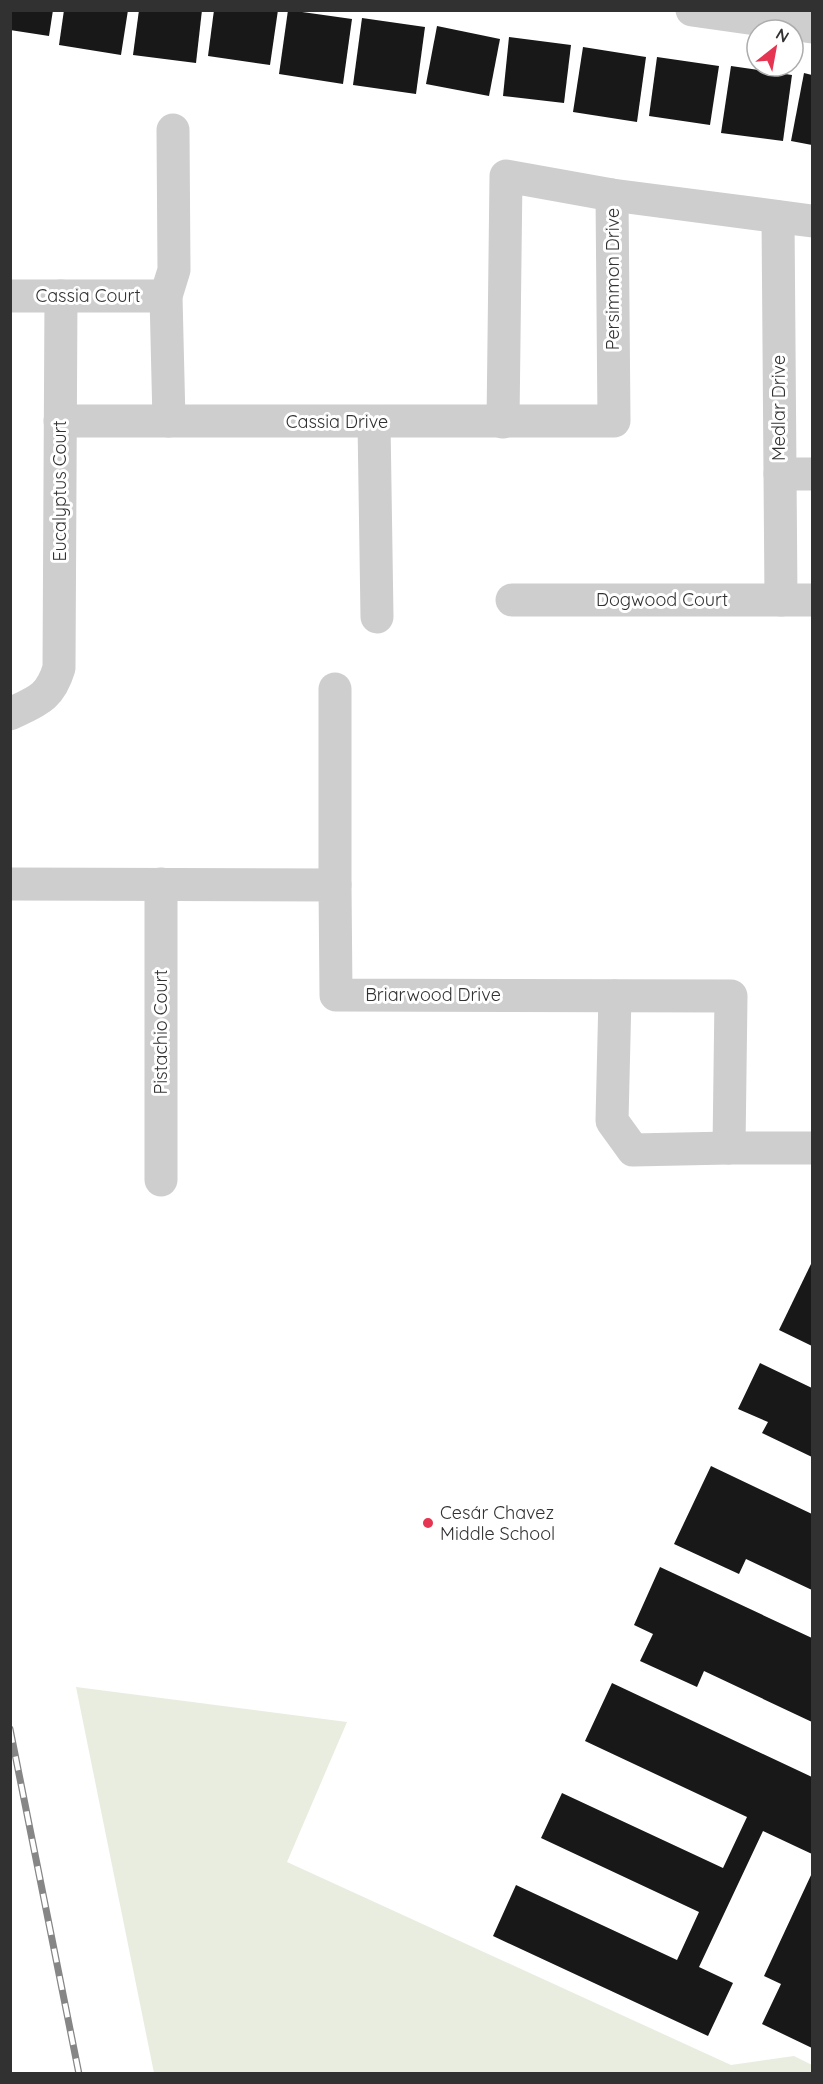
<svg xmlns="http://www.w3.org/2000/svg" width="823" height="2084" font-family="Quicksand,sans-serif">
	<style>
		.green { fill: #e8eddf }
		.building { fill: #181818 }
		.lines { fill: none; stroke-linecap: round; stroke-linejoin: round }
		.minor { stroke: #cecece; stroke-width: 33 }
		.rail-casing { stroke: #868686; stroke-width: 7 }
		.rail { stroke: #fff; stroke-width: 4.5; stroke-dasharray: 14; stroke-linecap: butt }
		.poi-dot { fill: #e63552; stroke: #fff; stroke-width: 2 }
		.labels { text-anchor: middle; stroke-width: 6; stroke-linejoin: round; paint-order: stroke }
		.street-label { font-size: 18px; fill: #313131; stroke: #fff }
		.poi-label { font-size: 18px; fill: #313131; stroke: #fff; text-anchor: start }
	</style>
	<rect width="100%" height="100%" fill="#fff"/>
	<path class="green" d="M76 1687 347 1722 287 1862 731 2065 794 2056 812 2065V2073H154Z"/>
	<g class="building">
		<path d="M10 10H53L49 36 10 30Z"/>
		<path d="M64 10H128L121 55 59 45Z"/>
		<path d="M139 10H202L196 63 133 55Z"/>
		<path d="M214 10H278L270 65 208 56Z"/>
		<path d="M288 10 352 19 343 84 279 74Z"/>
		<path d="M362 18 425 27 416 94 353 85Z"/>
		<path d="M437 26 500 39 489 96 426 84Z"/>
		<path d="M509 37 571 45 564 103 503 96Z"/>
		<path d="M583 47 646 57 637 122 573 112Z"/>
		<path d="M657 57 719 66 710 125 649 116Z"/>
		<path d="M731 66 792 75 783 141 721 133Z"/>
		<path d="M804 73 812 75V145L791 141Z"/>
		<path d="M811 1264 812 1265V1346L779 1330Z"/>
		<path d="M760 1363 812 1388V1457L762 1433 768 1422 738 1409Z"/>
		<path d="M711 1466 812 1514V1590L746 1559 739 1574 674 1544Z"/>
		<path d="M660 1567 812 1638V1722L704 1671 697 1687 640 1661 653 1634 634 1625Z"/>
		<path d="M612 1683 812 1777V1854L763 1831 699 1967 733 1983 708 2036 493 1936 516 1885 677 1960 699 1912 541 1838 562 1793 723 1868 747 1817 585 1741Z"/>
		<path d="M812 1873V2048L762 2024 781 1984 764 1976Z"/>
	</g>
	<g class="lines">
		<g class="minor">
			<path d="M692 10 812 27"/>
			<path d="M778 217 781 600"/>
			<path d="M10 296H166"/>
			<path d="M60 421H614L612 195 812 221"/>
			<path d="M169 421 166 296 174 270 173 130"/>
			<path d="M374 422 377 617"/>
			<path d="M503 422 506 176 612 195"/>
			<path d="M780 474H812"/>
			<path d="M512 600H812"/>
			<path d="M335 689V885"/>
			<path d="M10 714C37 701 50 698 59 668L61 296"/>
			<path d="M10 884 335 885 336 995 731 996 729 1148H812"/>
			<path d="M615 996 612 1121 633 1150 729 1148"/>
			<path d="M161 1180V884"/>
		</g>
		<defs>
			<path id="rail" d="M10 1729 79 2074"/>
		</defs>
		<use href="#rail" class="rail-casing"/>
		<use href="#rail" class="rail"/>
	</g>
	<circle class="poi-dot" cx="428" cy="1523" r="6"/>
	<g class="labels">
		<g class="street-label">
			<text transform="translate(613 279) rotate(-90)" y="6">Persimmon Drive</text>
			<text x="88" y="302">Cassia Court</text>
			<text transform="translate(779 408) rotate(-90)" y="6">Medlar Drive</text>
			<text x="337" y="428">Cassia Drive</text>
			<text transform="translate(60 491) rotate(-90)" y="6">Eucalyptus Court</text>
			<text x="662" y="606">Dogwood Court</text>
			<text x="433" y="1001">Briarwood Drive</text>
			<text transform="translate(161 1032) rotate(-90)" y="6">Pistachio Court</text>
		</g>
		<g class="poi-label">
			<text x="440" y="1519">Cesár Chavez<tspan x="440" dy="21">Middle School</tspan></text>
		</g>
	</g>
	<rect width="823" height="2084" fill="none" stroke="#313131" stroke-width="24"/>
	<g transform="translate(775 48) rotate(31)"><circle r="28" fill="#ffffff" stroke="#adadad" stroke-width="1.5"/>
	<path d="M0-4.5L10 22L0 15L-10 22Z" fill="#e63552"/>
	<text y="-9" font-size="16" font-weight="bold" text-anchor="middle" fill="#313131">N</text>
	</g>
</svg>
